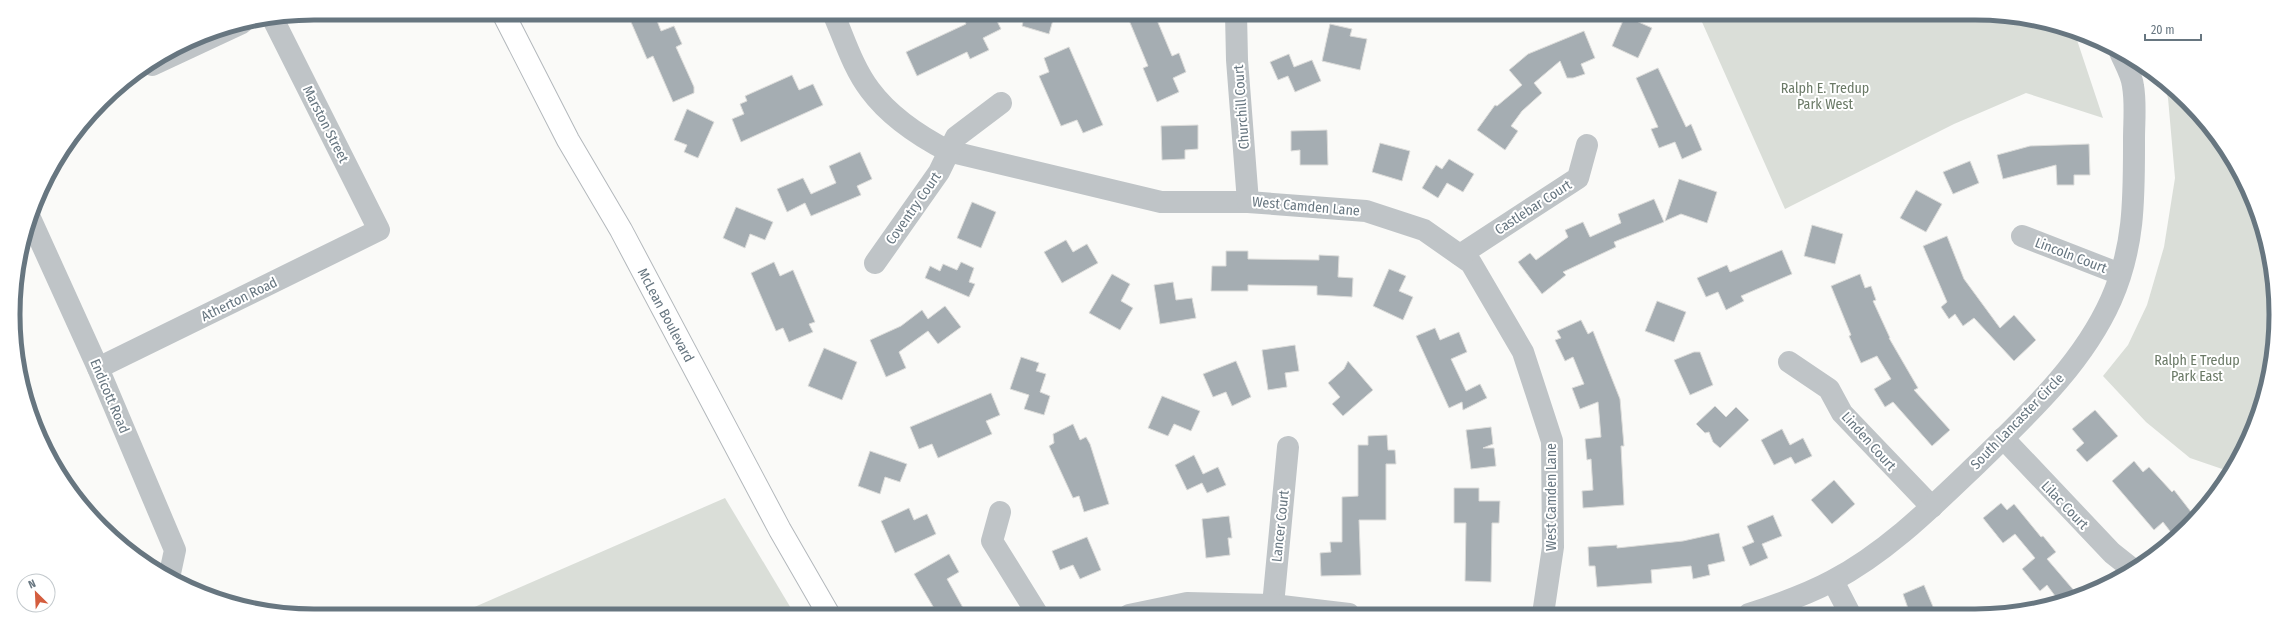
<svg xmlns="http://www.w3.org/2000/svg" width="2289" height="629" font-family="'Fira Sans Condensed',sans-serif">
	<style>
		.green { fill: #daded8 }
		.building { fill: #a5adb2; stroke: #dcdcda }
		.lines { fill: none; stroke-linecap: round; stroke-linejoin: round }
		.major-casing { stroke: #b3b8bc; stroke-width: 24 }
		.minor { stroke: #bfc4c7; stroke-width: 22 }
		.major { stroke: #fff; stroke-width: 22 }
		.labels { text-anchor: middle; stroke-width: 4; stroke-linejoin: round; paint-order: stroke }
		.park-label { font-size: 14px; fill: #6a7966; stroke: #fff }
		.street-label { font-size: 14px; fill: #677680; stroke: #fff }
		.rim { fill: none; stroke: #677680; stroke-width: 5 }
	</style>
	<rect width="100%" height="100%" fill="#fafaf8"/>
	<g class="green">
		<path d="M1698 13H1974L2033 19 2074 31 2103 118 2026 93 1954 124 1785 209Z"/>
		<path d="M2162 80 2188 101 2225 147 2253 199 2270 255 2276 314 2270 373 2245 448 2228 471 2190 458 2146 422 2103 376 2128 345 2147 305 2164 247 2175 178 2168 98Z"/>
		<path d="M725 498 795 615 454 616Z"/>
	</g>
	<g class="building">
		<path d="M654 13 661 31 674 26 682 44 676 47 694 87V93L673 102 653 56 647 59 631 22Z"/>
		<path d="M977 13H993L1001 29 983 38 989 50 970 59 967 52 917 76 906 52 966 24 964 19Z"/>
		<path d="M1025 13H1055L1049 34 1022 26Z"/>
		<path d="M1126 13H1154L1172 56 1179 53 1186 72 1173 78 1179 92 1157 102 1143 68 1148 66Z"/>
		<path d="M1625 16 1652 28 1638 58 1612 46Z"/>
		<path d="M1330 24 1352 29 1350 36 1367 39 1360 70 1322 61Z"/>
		<path d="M1584 31 1595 58 1581 64 1585 74 1573 78H1567L1560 61 1534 83 1542 93 1522 111 1511 126 1518 131 1505 150 1477 130 1495 105 1497 106 1522 85 1509 70 1528 54Z"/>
		<path d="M1069 47 1103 125 1083 133 1077 120 1061 126 1039 76 1049 72 1044 58Z"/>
		<path d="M1289 54 1294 67 1312 60 1321 81 1295 92 1288 76 1278 80 1270 62Z"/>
		<path d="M1658 68 1686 127 1691 124 1702 150 1682 159 1675 142 1659 148 1651 129 1658 127 1636 78Z"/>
		<path d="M792 75 799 90 813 84 823 105 741 142 732 119 744 114 740 104 747 101 745 96Z"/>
		<path d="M687 109 714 122 698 158 684 152 687 145 674 140Z"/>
		<path d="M1198 125V149L1185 150V159L1162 160 1161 126Z"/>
		<path d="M1327 130 1328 165H1300V150L1291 151V131Z"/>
		<path d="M1380 143 1410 151 1402 181 1372 172Z"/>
		<path d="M2089 144 2090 175H2074V185H2057L2056 165 2003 179 1997 155 2030 146Z"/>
		<path d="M860 152 872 179 857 186 861 195 811 216 805 203 787 212 777 189 803 178 811 194 836 183 829 166Z"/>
		<path d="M1449 159 1474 174 1463 192 1447 183 1438 198 1422 188 1436 165 1442 169Z"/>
		<path d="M1970 161 1979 183 1953 194 1943 172Z"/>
		<path d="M1679 179 1717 192 1707 223 1681 214 1665 221Z"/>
		<path d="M1916 190 1942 204 1926 232 1900 218Z"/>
		<path d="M1654 199 1664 222 1614 242 1616 247 1563 272 1566 275 1542 294 1518 262 1530 253 1536 260 1568 237 1565 230 1583 222 1590 237 1621 223 1618 214Z"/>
		<path d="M972 202 996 212 981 248 957 238Z"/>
		<path d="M736 207 773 222 765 240 750 234 745 248 723 238Z"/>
		<path d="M1812 225 1843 234 1835 264 1804 256Z"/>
		<path d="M1947 236 1964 279 2000 328 2014 315 2036 340 2014 361 1974 318 1963 326 1955 314 1949 319 1941 307 1947 302 1923 246Z"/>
		<path d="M1066 240 1073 252 1087 244 1098 263 1062 283 1044 252Z"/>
		<path d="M1782 250 1792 274 1741 296 1744 301 1726 310 1718 292 1706 297 1697 278 1727 265 1730 272Z"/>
		<path d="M1226 251H1248V259L1319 260V255L1339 256 1338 277 1353 278 1352 297 1317 295V286L1248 285V291H1211L1212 266H1226Z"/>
		<path d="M774 262 780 276 793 270 815 322 809 324 813 332 789 342 783 328 776 331 751 273Z"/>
		<path d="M961 262 974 268 969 282 975 284 969 297 925 278 930 266 940 271 943 264 957 270Z"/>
		<path d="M1389 269 1406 276 1399 291 1413 297 1403 320 1373 306Z"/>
		<path d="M1112 274 1130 284 1121 301 1133 308 1120 330 1089 313Z"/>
		<path d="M1860 274 1865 288 1871 286 1876 300 1873 301 1890 338H1889L1918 388 1914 390 1950 430 1932 446 1893 402 1885 407 1874 389 1891 379 1877 356 1861 363 1849 336 1851 335 1831 286Z"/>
		<path d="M1173 282 1176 300 1192 298 1196 318 1160 324 1154 285Z"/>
		<path d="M1657 301 1686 312 1674 342 1645 331Z"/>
		<path d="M945 306 961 327 938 344 928 331 899 352 906 368 886 377 870 340 901 326 922 310 928 319Z"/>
		<path d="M1581 320 1588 334 1593 331 1620 399 1624 446H1621L1624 505 1583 508 1582 491 1593 490 1591 459 1587 460 1585 439 1601 437 1598 402 1580 409 1572 388 1584 384 1573 357 1565 361 1555 340 1561 338 1557 331Z"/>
		<path d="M1435 328 1440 340 1459 332 1467 352 1451 359 1466 391 1480 384 1487 398 1463 410 1462 402 1449 408 1416 336Z"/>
		<path d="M1295 345 1299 371 1285 373 1287 387 1268 390 1262 350Z"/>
		<path d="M824 348 857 362 842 400 808 386Z"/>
		<path d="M1694 352H1700L1713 385 1690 395 1674 360Z"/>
		<path d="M1021 357 1039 363 1036 371 1046 374 1040 392 1050 396 1044 415 1024 409 1029 395 1010 389Z"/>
		<path d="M1236 361 1251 397 1232 406 1226 392 1213 397 1203 374Z"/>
		<path d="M1348 361 1373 390 1343 416 1332 404 1340 397 1328 383 1344 369Z"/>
		<path d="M991 393 1000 415 986 421 992 434 938 458 932 444 919 449 910 427Z"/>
		<path d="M1162 396 1200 411 1191 431 1174 424 1168 436 1148 428Z"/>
		<path d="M1715 406 1726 417 1736 407 1749 420 1720 448 1713 442 1709 432 1705 433 1696 424Z"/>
		<path d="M2095 410 2118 436 2087 462 2076 450 2084 443 2072 429Z"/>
		<path d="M1073 424 1080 440 1086 437 1090 444 1109 504 1084 512 1079 496 1073 498 1049 446 1054 443 1053 434Z"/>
		<path d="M1491 427 1493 444 1483 448H1494L1496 466 1471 469 1466 430Z"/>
		<path d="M1782 429 1790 445 1803 438 1812 456 1795 464 1791 457 1774 465 1761 440Z"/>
		<path d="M1387 435 1388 450H1395L1396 464H1386V520H1359L1361 575 1321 576 1320 553 1331 552 1330 542H1342V497L1358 496V445H1368V436Z"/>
		<path d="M870 451 907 464 900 482 885 477 880 494 858 486Z"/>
		<path d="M1194 455 1203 474 1218 467 1226 485 1207 493 1202 483 1187 490 1175 465Z"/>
		<path d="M2134 461 2143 472 2149 467 2172 492 2174 490 2195 517 2173 535 2163 522 2154 530 2112 481Z"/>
		<path d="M1834 480 1855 504 1832 524 1811 500Z"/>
		<path d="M1454 488H1479V501H1500L1499 523H1492L1491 582 1465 581 1466 523H1454Z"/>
		<path d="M2001 503 2007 510 2014 504 2041 537 2043 536 2056 552 2047 559 2077 594 2058 600 2047 585 2040 591 2022 569 2035 558 2015 534 2003 543 1983 518Z"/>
		<path d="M909 508 914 520 927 514 936 534 895 553 881 521Z"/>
		<path d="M1773 515 1782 536 1762 544 1768 558 1750 566 1742 547 1754 542 1747 526Z"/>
		<path d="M1229 516 1232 538H1228L1230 555 1206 558 1202 519Z"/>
		<path d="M1719 533 1725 561 1708 565 1710 575 1693 579 1691 566 1651 570 1652 583 1597 587 1595 566H1589L1588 547 1617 545V548L1683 541Z"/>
		<path d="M1087 537 1101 570 1080 579 1073 565 1060 570 1052 551Z"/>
		<path d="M949 554 959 572 947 579 967 615H938L914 574Z"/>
		<path d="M1924 585 1936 614H1910L1903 594Z"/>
	</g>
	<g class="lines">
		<defs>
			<path id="major" d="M503 13 568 140 621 230 780 530 829 615"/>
		</defs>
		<use href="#major" class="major-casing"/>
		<g class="minor">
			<path d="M833 13C844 38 853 68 870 90 890 117 919 136 948 151L1161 202H1248L1366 211 1424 230 1471 263 1523 352 1552 441 1553 547 1543 614"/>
			<path d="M1236 13 1237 60 1248 202"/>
			<path d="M152 65 242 23"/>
			<path d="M30 218 98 368 175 550 169 578"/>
			<path d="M2022 236 2120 274"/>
			<path d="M1460 255 1578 178 1587 145"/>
			<path d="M875 263 939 172 956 137 1001 103"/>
			<path d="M1789 362 1829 389 1842 413 1932 507"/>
			<path d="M98 368 379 230 272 17"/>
			<path d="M2003 438 2112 553 2131 568"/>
			<path d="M1000 512 992 541 1038 615"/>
			<path d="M1833 581 1850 614"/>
			<path d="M1273 605 1288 447"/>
			<path d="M1749 614C1777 605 1806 595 1832 581 1887 552 1932 507 1977 464 2027 415 2082 365 2111 300 2135 246 2134 196 2134 139 2134 122 2136 103 2133 86 2132 75 2124 62 2120 52"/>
			<path d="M1129 615 1187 603 1273 605 1349 614"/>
		</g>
		<use href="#major" class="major"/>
	</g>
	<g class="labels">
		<g class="park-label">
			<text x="1825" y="93">Ralph E. Tredup<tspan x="1825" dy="16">Park West</tspan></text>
			<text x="2197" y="365">Ralph E Tredup<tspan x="2197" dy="16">Park East</tspan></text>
		</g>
		<g class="street-label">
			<text transform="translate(1241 107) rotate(-94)" y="5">Churchill Court</text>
			<text transform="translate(326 124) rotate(63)" y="5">Marston Street</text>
			<text transform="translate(1306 206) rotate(5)" y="5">West Camden Lane</text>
			<text transform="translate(1533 207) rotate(-33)" y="5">Castlebar Court</text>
			<text transform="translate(913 208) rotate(-55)" y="5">Coventry Court</text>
			<text transform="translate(2071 255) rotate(21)" y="5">Lincoln Court</text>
			<text transform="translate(239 299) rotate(-26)" y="5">Atherton Road</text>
			<text transform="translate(666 315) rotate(62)" y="5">McLean Boulevard</text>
			<text transform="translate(110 396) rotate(67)" y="5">Endicott Road</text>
			<text transform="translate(2017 421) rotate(-46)" y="5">South Lancaster Circle</text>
			<text transform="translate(1869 441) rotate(48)" y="5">Linden Court</text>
			<text transform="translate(1551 497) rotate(-90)" y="5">West Camden Lane</text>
			<text transform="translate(2065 505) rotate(46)" y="5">Lilac Court</text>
			<text transform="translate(1280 526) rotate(-84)" y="5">Lancer Court</text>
		</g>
	</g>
	<path d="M0 0H2289V629H0ZM314 20H1975A294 294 0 0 1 2269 314V315A294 294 0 0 1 1975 609H314A294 294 0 0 1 20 315V314A294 294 0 0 1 314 20Z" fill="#fff" fill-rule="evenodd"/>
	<path class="rim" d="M314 20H1975A294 294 0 0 1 2269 314V315A294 294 0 0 1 1975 609H314A294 294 0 0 1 20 315V314A294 294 0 0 1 314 20Z"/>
	<g transform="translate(36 593) rotate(336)"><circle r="19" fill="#ffffff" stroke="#c2c8cc"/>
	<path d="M0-3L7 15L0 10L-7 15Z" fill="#d45d3e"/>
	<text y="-6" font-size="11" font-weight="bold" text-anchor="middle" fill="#677680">N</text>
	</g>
	<path d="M2145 34v6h56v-6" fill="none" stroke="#677680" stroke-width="2"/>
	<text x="2151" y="34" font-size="12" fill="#677680" stroke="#ffffff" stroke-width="3" paint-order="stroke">20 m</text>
</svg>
